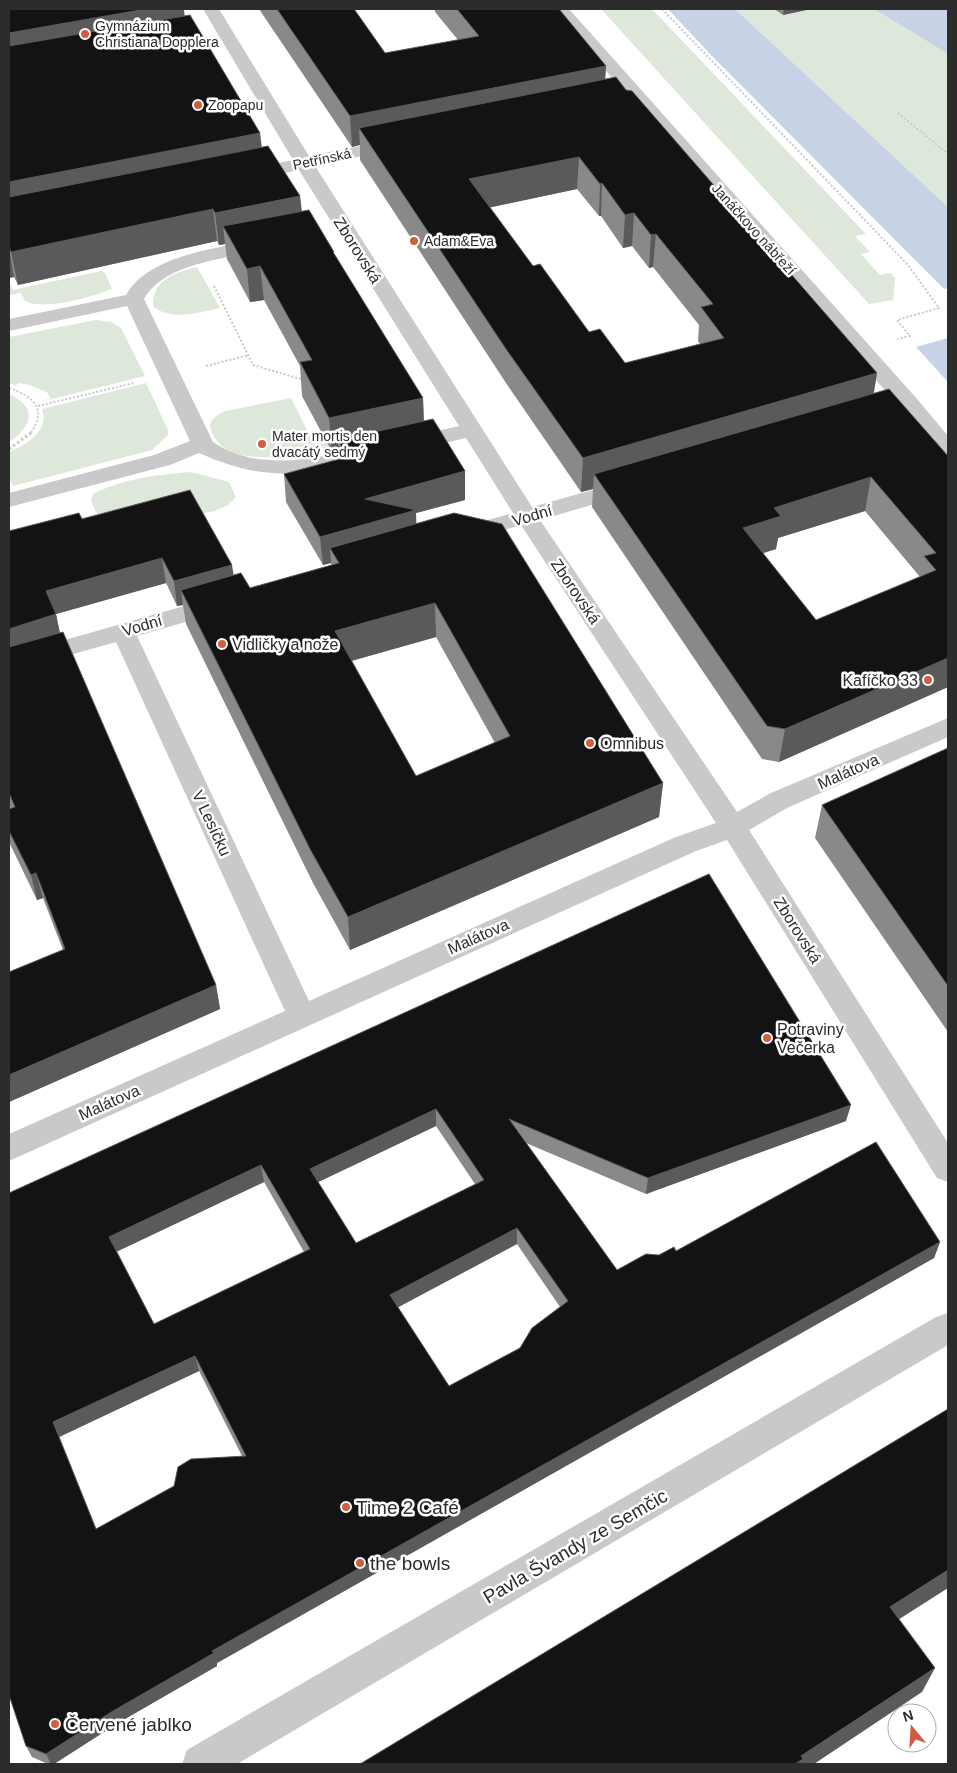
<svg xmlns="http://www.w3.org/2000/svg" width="957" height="1773" font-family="Helvetica,sans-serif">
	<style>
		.green { fill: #dee8da }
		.water { fill: #c8d2e6 }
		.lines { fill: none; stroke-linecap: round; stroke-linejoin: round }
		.path-far1 { stroke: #c9c9c9; stroke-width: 2; stroke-dasharray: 2 2; stroke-linecap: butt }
		.path { stroke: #c9c9c9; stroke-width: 3; stroke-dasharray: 2.5 2.5; stroke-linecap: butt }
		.minor { fill: #c9c9c9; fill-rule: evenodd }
		.wall { fill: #898989; fill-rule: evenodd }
		.shaded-wall { fill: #5a5a5a }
		.building { fill: #131313; stroke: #5a5a5a; fill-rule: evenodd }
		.poi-dot { fill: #d05d40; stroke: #fff; stroke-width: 2 }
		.labels { text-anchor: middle; stroke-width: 5; stroke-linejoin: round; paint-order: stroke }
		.far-poi-label { font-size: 14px; fill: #2c2c2c; stroke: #fff; text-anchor: start }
		.far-street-label { font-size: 14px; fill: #2c2c2c; stroke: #fff }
		.street-label { font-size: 16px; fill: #2c2c2c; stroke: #fff }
		.poi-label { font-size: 16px; fill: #2c2c2c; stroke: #fff; text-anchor: start }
		.near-poi-label { font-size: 19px; fill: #2c2c2c; stroke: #fff; text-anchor: start }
		.near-street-label { font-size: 19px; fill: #2c2c2c; stroke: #fff }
	</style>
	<rect width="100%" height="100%" fill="#fff"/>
	<g class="green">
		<path d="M601 9H652L866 234 855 236 870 252 861 254 880 275 891 273 895 278 893 300 869 304Z"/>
		<path d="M735 9H774L783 15 811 9H874L948 54V207Z"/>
		<path d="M197 267 220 308C199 312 171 322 153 306 152 280 176 272 197 267Z"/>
		<path d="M101 271 105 273 112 289C92 297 44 311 25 301L21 293 9 295V281L13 290Z"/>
		<path d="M96 320 111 322 121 328 145 376 40 402 30 392 40 402 50 399 48 393 30 385 19 383 16 385 23 388 9 383V337Z"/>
		<path d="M146 383 168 430V435L152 450 13 486 9 478V452C26 445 50 431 42 409Z"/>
		<path d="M9 394C38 407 32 427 9 442Z"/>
		<path d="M291 398 312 440 423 429C398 434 373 439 348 444 315 450 236 474 214 437 213 434 210 430 210 426 211 418 219 414 225 411Z"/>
		<path d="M191 472 229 482 236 497 228 505 215 511 193 515 75 520 97 514 91 501 93 494C126 478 154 475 191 472Z"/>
	</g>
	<g class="water">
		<path d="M668 9H735L948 207V288L944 289 710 54Z"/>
		<path d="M874 9H948V54Z"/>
		<path d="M948 338V382L916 347Z"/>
	</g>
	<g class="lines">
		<g class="path-far1">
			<path d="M662 9 908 265 939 308 897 320 910 336 897 339"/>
			<path d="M898 113 948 154"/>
			<path d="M214 286 253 365 304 380"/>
			<path d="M206 366 249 355"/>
			<path d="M9 388C34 397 48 409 30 434"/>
			<path d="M38 406 134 383"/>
		</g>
		<path class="path" d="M9 449 31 433"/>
		<g class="minor">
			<path d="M203 9H219L309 156 396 139 402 140 405 144 402 148 396 149 315 166 532 507 628 480 636 482 639 487 636 492 540 520 737 812 771 793 948 718V737L789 807 749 830 948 1143V1182L937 1178 727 840 696 851 9 1161V1134L285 1011 116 642 9 672V656L219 596 227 598 231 604 227 610 137 636 309 1001 676 837 716 823 521 525 465 541 457 539 453 534 457 529 513 513 466 438 406 452 398 450 395 445 398 440 459 426 299 170 245 181 238 179 236 175 238 171 293 160Z"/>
			<path d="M552 9H569L918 400 948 436V456L940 454 905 413 869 423 861 422 858 417 861 412 895 402Z"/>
			<path d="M262 239 269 241 272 245 269 249C231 258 164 262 144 299L213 442C259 473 316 458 367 447L375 449 378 454 375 459C306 476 266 483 199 453L170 465 9 507V493L154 455 190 441 127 306 9 331V319L126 295C148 255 221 247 262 239Z"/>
			<path d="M948 1313V1345L237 1764H182L187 1750 936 1317Z"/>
		</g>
	</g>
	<g class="wall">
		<path d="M9 9 184 16 260 133 262 148 300 196 302 211 335 255 423 398 424 421 465 500 416 513V524L663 783 659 817 350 950 313 883 186 624 183 605 177 606 166 583 56 614 60 633 216 985 220 1009 9 1102V972L63 950 43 898 37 900 9 842V809H11L9 804V531L82 519 234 575 250 588 331 565V563L323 565 286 502 284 474 340 459 339 451 332 452 302 396 300 366 264 300 250 302 227 259 225 244 219 245 217 241 18 285 14 277 9 278ZM436 637 495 743 416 776 351 661Z"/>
		<path d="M259 9H354L385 53 458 40 435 12V9H559L606 66 605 79 626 90 877 373 874 393 948 456V687L779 762 762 759 592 507 593 489 581 492 506 383 360 160V145L352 147ZM577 189 599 216H601L623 248 632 246 649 268 653 267 699 325 698 341 700 344 625 363 589 332 533 266 490 207ZM865 511 920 577 816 620 763 553 776 549 778 538Z"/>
		<path d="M774 9H811L783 15Z"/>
		<path d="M948 748V1032L815 838 822 805Z"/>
		<path d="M709 874 846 1121 646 1194 526 1143 617 1270 659 1255 676 1251 940 1242 934 1258 217 1663V1666L118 1723 54 1764H48L32 1757 26 1746 9 1193ZM436 1126 475 1184 356 1243 318 1182ZM264 1182 304 1252 154 1324 117 1251ZM517 1244 560 1307 520 1348 449 1386 398 1307ZM199 1371 242 1456 96 1529 59 1437Z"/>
	</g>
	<g class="shaded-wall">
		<path d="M146 9H184L186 32 9 65V33Z"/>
		<path d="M784 9H811L783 15Z"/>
		<path d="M606 66 604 96 359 128 360 145 352 147 350 116Z"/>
		<path d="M260 133 263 164 9 215V182Z"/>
		<path d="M579 157 577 189 469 212V179Z"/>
		<path d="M602 183 601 216H599L600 184Z"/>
		<path d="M300 196 303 228 223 226 225 244 219 245 215 213Z"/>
		<path d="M213 209 217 241 18 285 11 252Z"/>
		<path d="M634 213 632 246 623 248 625 215Z"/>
		<path d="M656 234 653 267 649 268 651 235Z"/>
		<path d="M9 249 14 277 9 278Z"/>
		<path d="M260 266 264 300 250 302 247 269Z"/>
		<path d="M877 373 871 407 594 474 593 489 581 492 583 458Z"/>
		<path d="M423 398 424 432 338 440 339 451 332 452 329 418Z"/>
		<path d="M465 471V500L416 513 417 538 330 548 331 563 323 565 320 537 365 499Z"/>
		<path d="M871 477 865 511 778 538 776 549 739 561 743 528 774 508Z"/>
		<path d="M162 558 166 583 56 614 61 639 9 656V629L46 591Z"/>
		<path d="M232 565 236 590H181L183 605 177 606 174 581Z"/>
		<path d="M435 603 436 637 337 665 335 631Z"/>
		<path d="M948 658V687L779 762 785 729Z"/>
		<path d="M663 783 659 817 350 950 348 917Z"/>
		<path d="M36 873 43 898 37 900 31 875Z"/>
		<path d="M216 985 220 1009 9 1102V1075Z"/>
		<path d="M851 1105 846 1121 646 1194 648 1178Z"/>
		<path d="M436 1109V1126L312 1185 310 1169Z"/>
		<path d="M261 1165 264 1182 114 1253 109 1237Z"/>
		<path d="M517 1228V1244L391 1311 390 1295Z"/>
		<path d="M940 1242 934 1258 217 1663V1666L118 1723 54 1764H51L46 1754 113 1711 212 1651Z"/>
		<path d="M195 1356 199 1371 59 1437 53 1422Z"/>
		<path d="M948 1570V1588L879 1632 890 1607Z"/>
		<path d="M935 1668 922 1692 814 1764H795L801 1756Z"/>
	</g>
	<g class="building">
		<path d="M9 9H146L9 33Z"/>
		<path d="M277 9H354L385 53 479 36 457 9H559L606 66 350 116Z"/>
		<path d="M190 15 260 133 9 182V46Z"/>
		<path d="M616 77 626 90 632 91 877 373 583 458 506 349 359 128ZM579 157 600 184 602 183 625 215 634 213 651 235 656 234 713 304 701 307 724 338 625 363 600 329 589 332 540 264 533 266 469 179Z"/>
		<path d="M268 146 300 196 215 213 213 209 11 252 9 247V197Z"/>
		<path d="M309 210 334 252H333L423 398 329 418 300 362 312 360 260 266 247 269 223 226Z"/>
		<path d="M889 389 948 456V658L785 729 767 726 594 474ZM871 477 936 553 924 556 936 570 816 620 743 528 781 516 774 508Z"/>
		<path d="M433 419 465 471 365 499 416 510 320 537 284 474 347 457 338 440Z"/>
		<path d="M190 490 232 565 174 581 162 558 46 591 56 614 9 629V531L79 513 82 519Z"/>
		<path d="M454 513 502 524 663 783 348 917 310 849 181 590 241 573 250 588 339 563 330 548ZM435 603 510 736 416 776 335 631Z"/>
		<path d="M63 632 216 985 9 1075V972L65 949 36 873 31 875 9 831V809L15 807 9 793V647Z"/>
		<path d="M948 748V986L822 805Z"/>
		<path d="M709 874 851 1105 648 1178 509 1119 617 1270 646 1254 659 1255 674 1247 676 1251 876 1142 940 1242 212 1651 214 1653 113 1711 46 1754 26 1746 9 1695V1193ZM436 1109 484 1180 356 1243 310 1169ZM261 1165 310 1249 154 1324 109 1237ZM517 1228 568 1301 532 1328 520 1348 449 1386 390 1295ZM195 1356 246 1456 191 1459 178 1467 174 1486 96 1529 53 1422Z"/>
		<path d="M948 1409V1570L890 1607 935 1668 801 1756 803 1759 795 1764H360Z"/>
	</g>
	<g class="poi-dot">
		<circle cx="85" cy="34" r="5"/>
		<circle cx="198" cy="105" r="5"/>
		<circle cx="414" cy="241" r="5"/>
		<circle cx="262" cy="444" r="5"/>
		<circle cx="222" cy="644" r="5"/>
		<circle cx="928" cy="680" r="5"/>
		<circle cx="590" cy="743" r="5"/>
		<circle cx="767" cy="1038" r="5"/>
		<circle cx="346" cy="1507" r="5"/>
		<circle cx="360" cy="1563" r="5"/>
		<circle cx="55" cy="1724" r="5"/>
	</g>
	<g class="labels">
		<g class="far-poi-label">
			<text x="95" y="31">Gymnázium<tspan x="95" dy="16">Christiana Dopplera</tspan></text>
			<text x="208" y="110">Zoopapu</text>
			<text x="424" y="246">Adam&amp;Eva</text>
			<text x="272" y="441">Mater mortis den<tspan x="272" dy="16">dvacátý sedmý</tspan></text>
		</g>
		<g class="far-street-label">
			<text transform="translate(322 159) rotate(-12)" y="5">Petřínská</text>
			<text transform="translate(754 229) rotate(48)" y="5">Janáčkovo nábřeží</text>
		</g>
		<g class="street-label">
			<text transform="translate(358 250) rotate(58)" y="6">Zborovská</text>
			<text transform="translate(532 515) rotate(-16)" y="6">Vodní</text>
			<text transform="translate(576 591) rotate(56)" y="6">Zborovská</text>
			<text transform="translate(142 625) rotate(-16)" y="6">Vodní</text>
			<text transform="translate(848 771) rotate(-24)" y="6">Malátova</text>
			<text transform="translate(212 823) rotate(65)" y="6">V Lesíčku</text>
			<text transform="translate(798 930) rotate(58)" y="6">Zborovská</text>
			<text transform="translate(478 936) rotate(-24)" y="6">Malátova</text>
			<text transform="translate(109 1102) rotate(-24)" y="6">Malátova</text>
		</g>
		<g class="poi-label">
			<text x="232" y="650">Vidličky a nože</text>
			<text x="918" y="686" text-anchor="end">Kafíčko 33</text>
			<text x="600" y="749">Omnibus</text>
			<text x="777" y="1035">Potraviny<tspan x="777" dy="18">Večerka</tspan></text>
		</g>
		<g class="near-poi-label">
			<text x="356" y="1514">Time 2 Café</text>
			<text x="370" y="1570">the bowls</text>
			<text x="65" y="1731">Červené jablko</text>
		</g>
		<g class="near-street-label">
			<text transform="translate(575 1546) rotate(-30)" y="7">Pavla Švandy ze Semčic</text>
		</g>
	</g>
	<rect width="957" height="1773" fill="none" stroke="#2c2c2c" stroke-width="20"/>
	<g transform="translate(912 1728) rotate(342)"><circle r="24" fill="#ffffff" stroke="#ababab"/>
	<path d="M0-4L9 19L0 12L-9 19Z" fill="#d05d40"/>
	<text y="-8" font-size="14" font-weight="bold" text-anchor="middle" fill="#2c2c2c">N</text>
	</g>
</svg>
